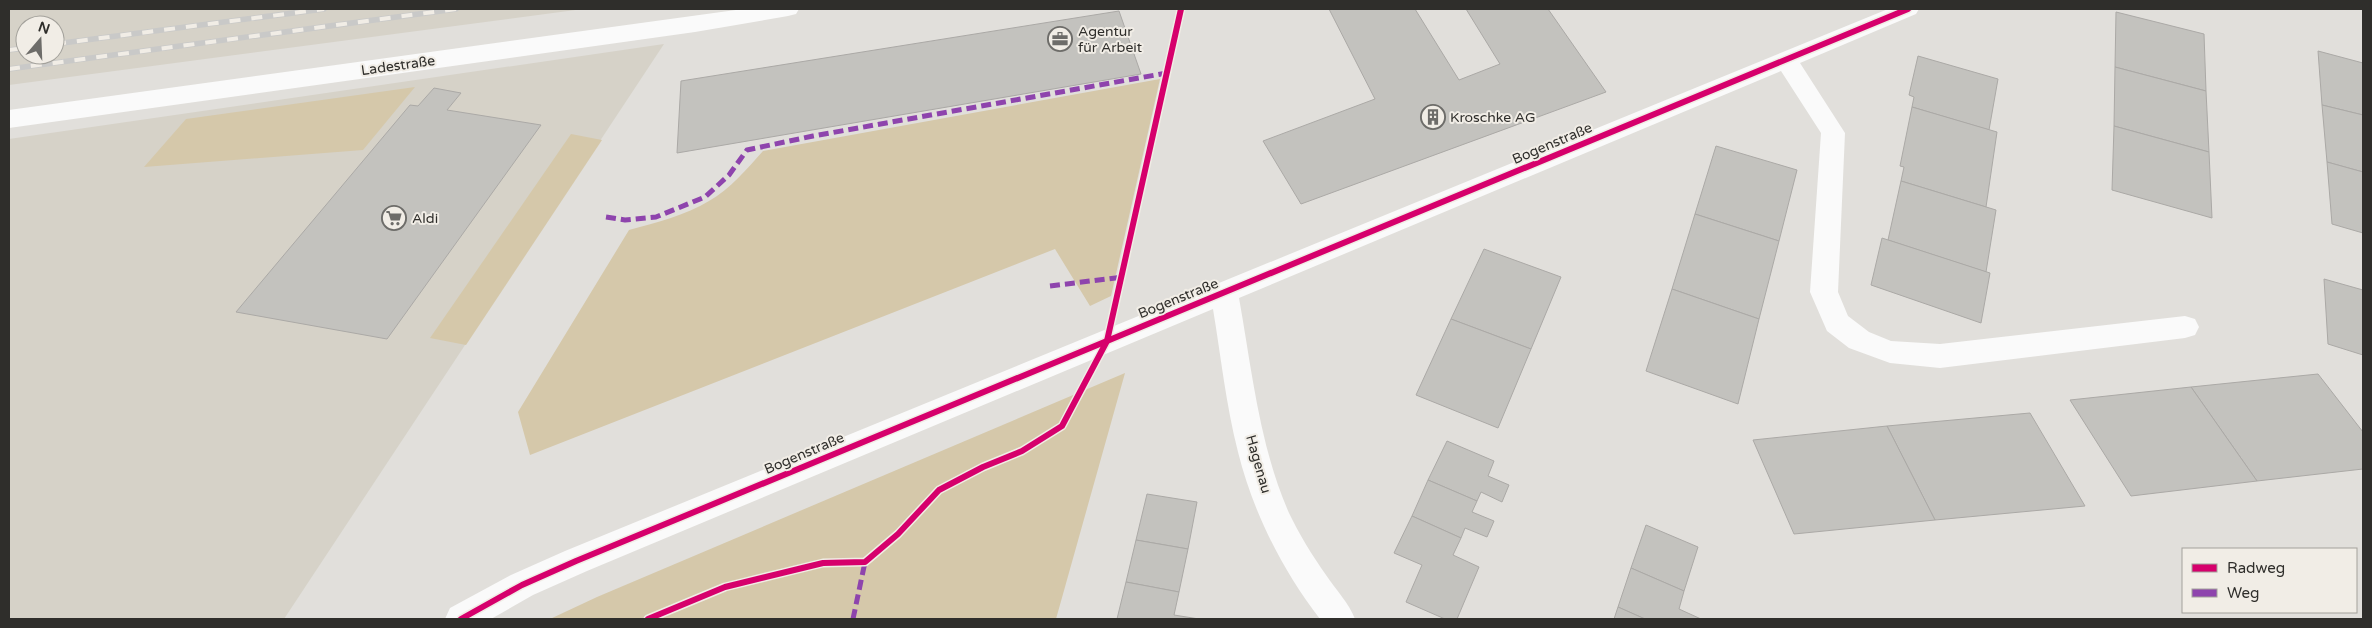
<svg xmlns="http://www.w3.org/2000/svg" width="2372" height="628" font-family="'Varela Round',sans-serif">
	<style>
		.built { fill: #d6d2c8; fill-rule: evenodd }
		.green { fill: #d5c8aa }
		.building { fill: #c3c2be; stroke: #aba9a6 }
		.lines { fill: none; stroke-linecap: round; stroke-linejoin: round }
		.minor { fill: #fafafa; fill-rule: evenodd }
		.rail-casing { stroke: #c9c9c8; stroke-width: 5.5 }
		.rail { stroke: #f1ede6; stroke-width: 4; stroke-dasharray: 11; stroke-linecap: butt }
		.quiet { stroke: #8e44ad; stroke-width: 5; stroke-dasharray: 10 5; stroke-linecap: butt }
		.cycleway-casing { stroke: #f1ede6; stroke-width: 9 }
		.cycleway { stroke: #d6006c; stroke-width: 6 }
		.labels { text-anchor: middle; stroke-width: 4; stroke-linejoin: round; paint-order: stroke }
		.poi-label { font-size: 14px; fill: #2f2e2b; stroke: #f1ede6; text-anchor: start }
		.street-label { font-size: 14px; fill: #2f2e2b; stroke: #f1ede6 }
	</style>
	<rect width="100%" height="100%" fill="#e1dfdb"/>
	<g class="built">
		<path d="M9 9H583L9 85ZM25 25H55V55H25Z"/>
		<path d="M664 44 284 619H9V139Z"/>
	</g>
	<g class="green">
		<path d="M1160 79 1111 296 1090 306 1055 249 530 455 518 412 629 230C655 223 686 215 709 201 730 189 747 169 763 151Z"/>
		<path d="M415 87 363 150 144 167 186 119Z"/>
		<path d="M571 134 602 140 466 345 430 338Z"/>
		<path d="M1125 373 1056 619H550L597 597Z"/>
	</g>
	<g class="building">
		<path d="M1329 9H1415L1459 80 1500 64 1466 9H1548L1606 92 1301 204 1263 141 1375 99Z"/>
		<path d="M1119 11 1141 74 677 153 681 81Z"/>
		<path d="M2116 12 2204 34 2206 91 2115 67Z"/>
		<path d="M2318 51 2363 63V115L2322 105Z"/>
		<path d="M1918 56 1998 79 1989 130 1912 107 1914 97 1909 95Z"/>
		<path d="M2115 67 2206 91 2209 152 2114 126Z"/>
		<path d="M434 88 461 93 447 110 541 125 387 339 236 312 410 105 418 106Z"/>
		<path d="M2322 105 2363 115V172L2327 162Z"/>
		<path d="M1912 107 1997 132 1986 207 1901 181 1904 167 1900 166Z"/>
		<path d="M2114 126 2209 152 2212 218 2112 190Z"/>
		<path d="M1716 146 1797 170 1779 241 1695 214Z"/>
		<path d="M2327 162 2363 172V233L2332 224Z"/>
		<path d="M1901 181 1996 210 1986 272 1888 240Z"/>
		<path d="M1695 214 1779 241 1759 319 1672 289Z"/>
		<path d="M1882 238 1990 273 1981 323 1871 285Z"/>
		<path d="M1484 249 1561 277 1531 349 1451 319Z"/>
		<path d="M2324 279 2363 290V355L2328 344Z"/>
		<path d="M1672 289 1759 319 1738 404 1646 371Z"/>
		<path d="M1451 319 1531 349 1498 428 1416 395Z"/>
		<path d="M2318 374 2363 432V469L2257 481 2191 387Z"/>
		<path d="M2191 387 2257 481 2131 496 2070 400Z"/>
		<path d="M2030 413 2085 506 1935 520 1887 426Z"/>
		<path d="M1887 426 1935 520 1794 534 1753 440Z"/>
		<path d="M1447 441 1494 461 1488 476 1509 485 1502 502 1481 492 1477 501 1428 480Z"/>
		<path d="M1428 480 1477 501 1472 512 1494 521 1487 537 1465 528 1461 538 1412 516Z"/>
		<path d="M1147 494 1197 502 1188 549 1136 540Z"/>
		<path d="M1412 516 1461 538 1453 555 1479 567 1457 619H1445L1406 602 1422 565 1394 553Z"/>
		<path d="M1646 525 1698 547 1684 591 1631 568Z"/>
		<path d="M1136 540 1188 549 1179 592 1126 582Z"/>
		<path d="M1631 568 1684 591 1679 609 1701 619H1645L1618 607Z"/>
		<path d="M1126 582 1179 592 1174 615 1199 619H1117Z"/>
		<path d="M1618 607 1645 619H1614Z"/>
	</g>
	<g class="lines">
		<g class="minor">
			<path d="M743 9H799L796 14 788 16 695 32 9 128V110Z"/>
			<path d="M1888 9H1919L1916 14 1800 63 1845 133 1838 292 1848 316 1869 332 1891 341 1940 344 2185 316 2195 319 2199 327 2195 335 2185 338 1940 368 1890 363 1849 348 1827 331 1810 292 1821 133 1781 71 1239 298C1252 370 1259 445 1289 513 1299 534 1312 555 1326 575 1336 590 1349 603 1355 619H1320C1282 570 1253 512 1238 452 1226 405 1221 357 1213 309L587 571 533 595 491 619H445L450 608 511 575 565 551Z"/>
		</g>
		<defs>
			<g id="rail">
				<path d="M55 44 324 9"/>
				<path d="M9 50 25 48"/>
				<path d="M9 69 456 9"/>
			</g>
		</defs>
		<use href="#rail" class="rail-casing"/>
		<use href="#rail" class="rail"/>
		<g class="quiet">
			<path d="M606 217 625 220 656 217 705 197 729 175 747 150 813 136 1167 73"/>
			<path d="M1050 286 1123 277"/>
			<path d="M853 619 865 562"/>
		</g>
		<defs>
			<g id="cycleway">
				<path d="M461 619 522 585 576 561 1908 9"/>
				<path d="M648 619 725 587 823 563 865 562 898 534 939 490 983 467 1022 451 1062 426 1107 341 1181 9"/>
			</g>
		</defs>
		<use href="#cycleway" class="cycleway-casing"/>
		<use href="#cycleway" class="cycleway"/>
	</g>
	<defs>
		<symbol id="office-ring" viewBox="-11 -11 22 22"><circle r="9.5" fill="#f1ede6" stroke="#6d6c69" stroke-width="1.5"/><path d="M-6-3h4V-5.5h4V-3h4V5H-6ZM-1-4.5V-3h2v-1.5ZM-6 0V1H6V0Z" fill="#6d6c69"/></symbol>
		<symbol id="building-ring" viewBox="-11 -11 22 22"><circle r="9.5" fill="#f1ede6" stroke="#6d6c69" stroke-width="1.5"/><path d="M-4-6H4V6H1V3H-1V6H-4ZM-2.5-4.3h1.7v1.8h-1.7ZM.8-4.3h1.7v1.8H.8ZM-2.5-1h1.7V.8h-1.7ZM.8-1h1.7V.8H.8Z" fill="#6d6c69"/></symbol>
		<symbol id="supermarket-ring" viewBox="-11 -11 22 22"><circle r="9.5" fill="#f1ede6" stroke="#6d6c69" stroke-width="1.5"/><path d="M-6-5.5h2.5l.6 2H6L4.5 2H-2.5L-4.4-4H-6ZM-1.5 3.2a1.3 1.3 0 1 0 .1 0ZM3 3.2a1.3 1.3 0 1 0 .1 0Z" fill="#6d6c69"/></symbol>
	</defs>
	<g fill-rule="evenodd">
		<use href="#office-ring" x="1046" y="25" width="28" height="28"/>
		<use href="#building-ring" x="1419" y="103" width="28" height="28"/>
		<use href="#supermarket-ring" x="380" y="204" width="28" height="28"/>
	</g>
	<g class="labels">
		<g class="poi-label">
			<text x="1078" y="36">Agentur<tspan x="1078" dy="16">für Arbeit</tspan></text>
			<text x="1450" y="122">Kroschke AG</text>
			<text x="412" y="223">Aldi</text>
		</g>
		<g class="street-label">
			<text transform="translate(398 65) rotate(-8)" y="5">Ladestraße</text>
			<text transform="translate(1552 143) rotate(-23)" y="5">Bogenstraße</text>
			<text transform="translate(1178 298) rotate(-22)" y="5">Bogenstraße</text>
			<text transform="translate(804 453) rotate(-23)" y="5">Bogenstraße</text>
			<text transform="translate(1259 464) rotate(74)" y="5">Hagenau</text>
		</g>
	</g>
	<rect width="2372" height="628" fill="none" stroke="#2f2e2b" stroke-width="20"/>
	<rect x="2182" y="548" width="175" height="65" fill="#f1ede6" stroke="#a3a19b"/>
	<rect x="2192" y="564" width="25" height="8" fill="#d6006c" stroke="#a3a19b"/>
	<text x="2227" y="573" font-size="15" fill="#2f2e2b">Radweg</text>
	<rect x="2192" y="589" width="25" height="8" fill="#8e44ad" stroke="#a3a19b"/>
	<text x="2227" y="598" font-size="15" fill="#2f2e2b">Weg</text>
	<g transform="translate(40 40) rotate(19)"><circle r="24" fill="#f1ede6" stroke="#a3a19b"/>
	<path d="M0-4L9 19L0 12L-9 19Z" fill="#6d6c69"/>
	<text y="-8" font-size="14" font-weight="bold" text-anchor="middle" fill="#2f2e2b">N</text>
	</g>
</svg>
